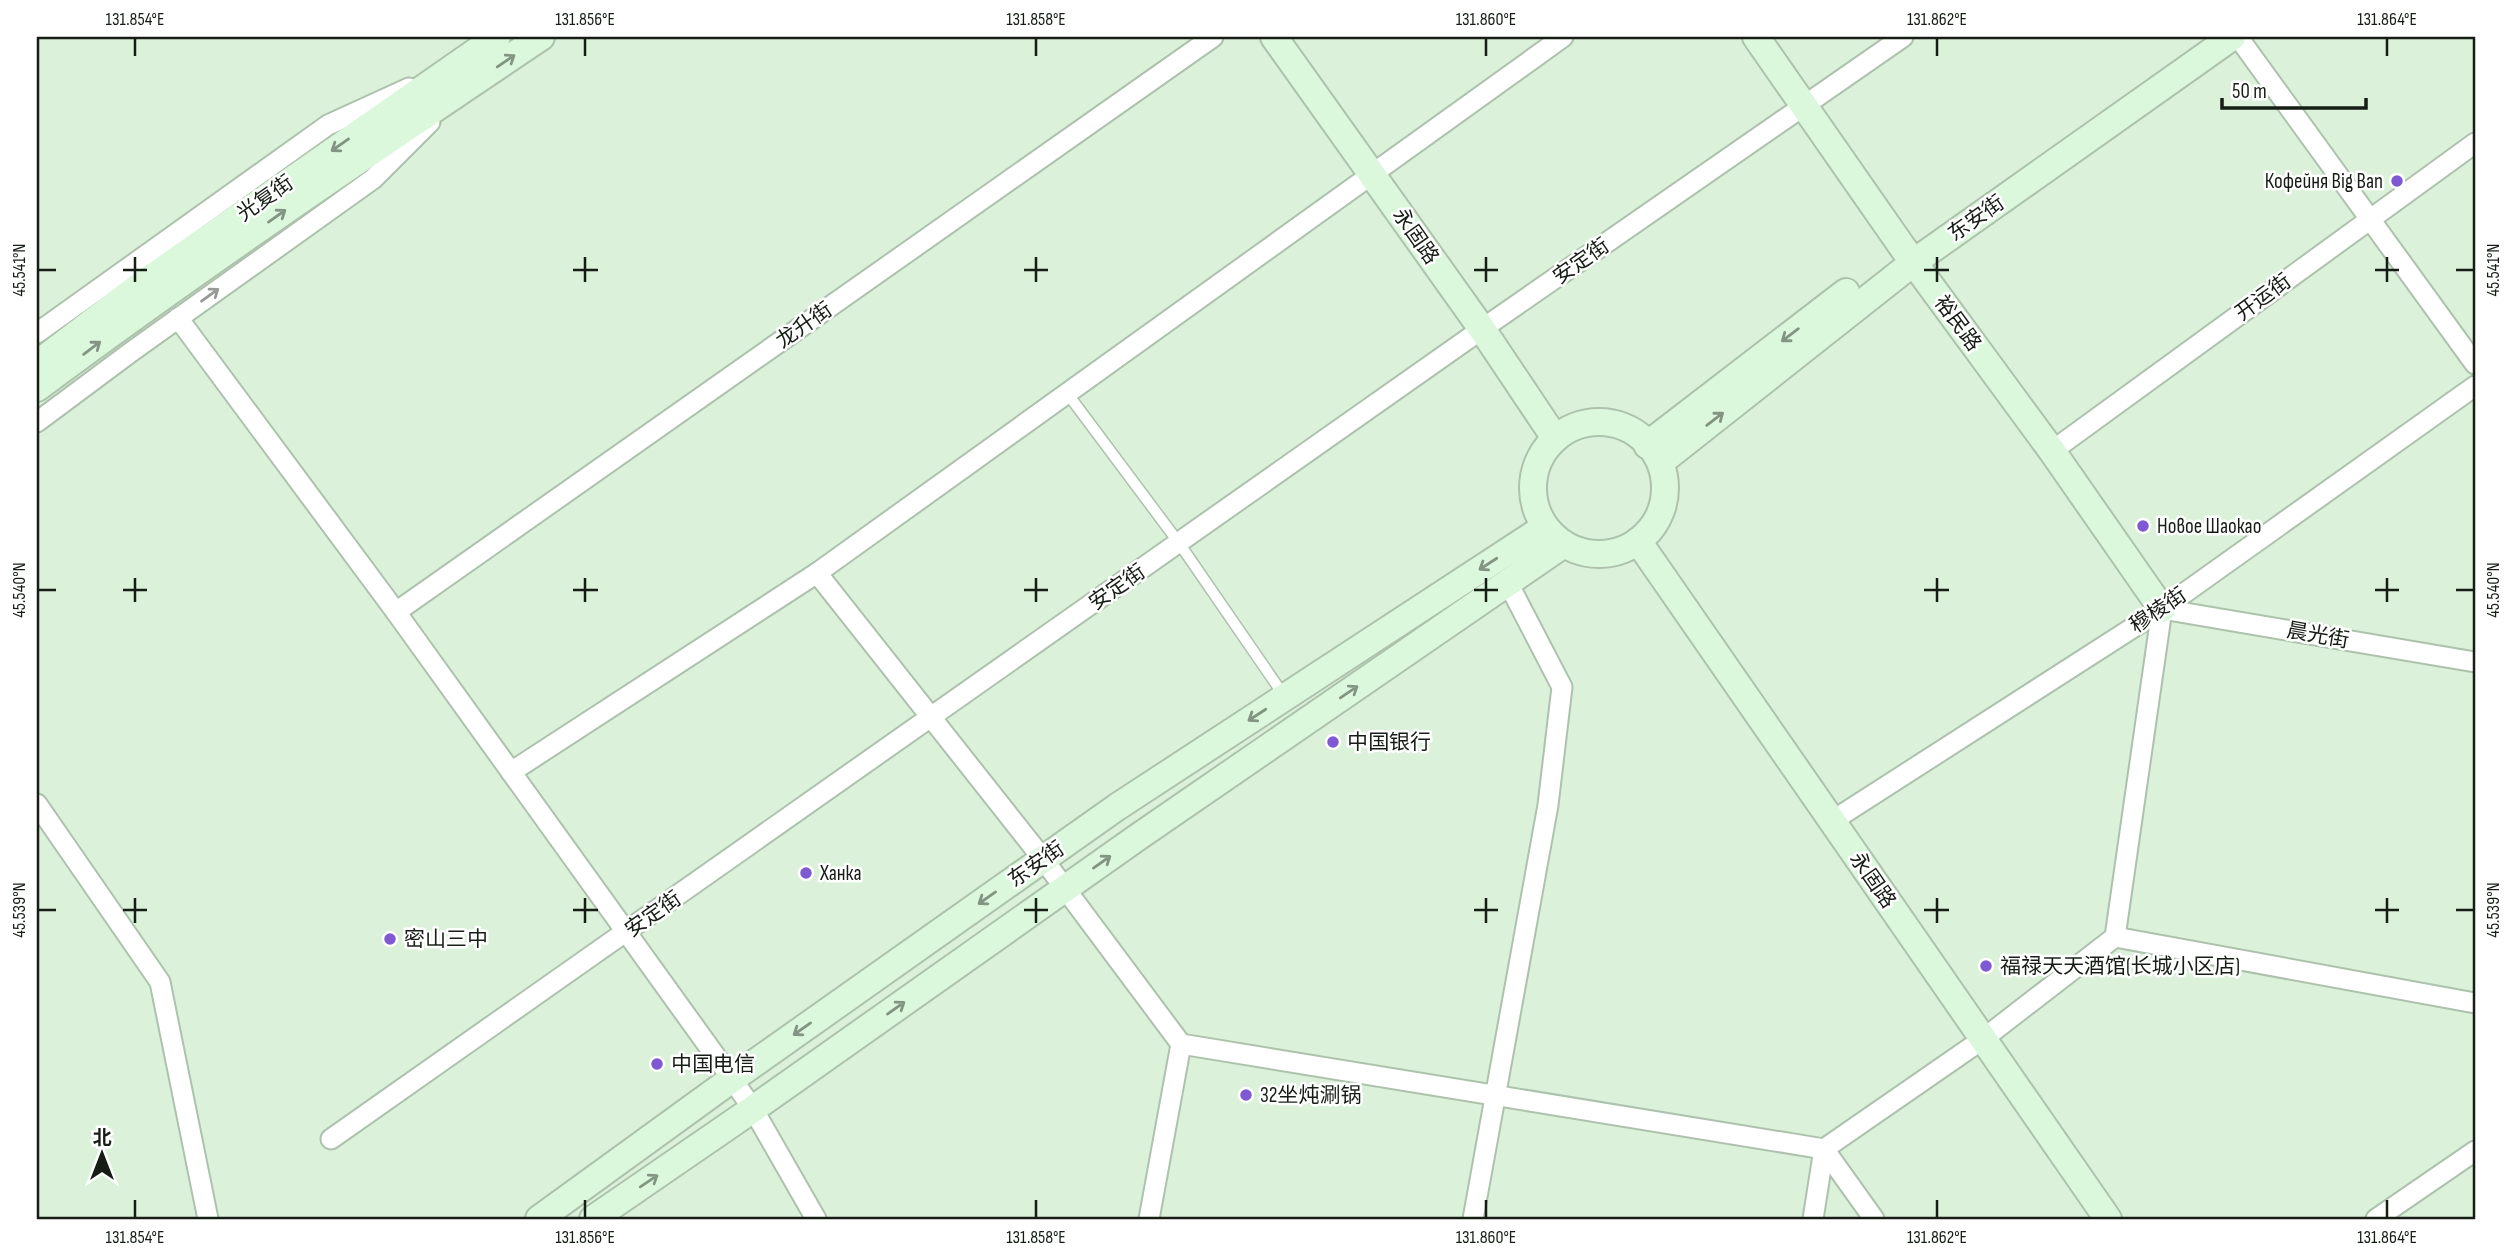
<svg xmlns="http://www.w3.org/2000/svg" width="2512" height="1256" font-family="'Sofia Sans Condensed','Noto Sans SC',sans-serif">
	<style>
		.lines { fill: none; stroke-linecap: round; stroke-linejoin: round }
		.lane-casing { stroke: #adc2ac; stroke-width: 13 }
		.street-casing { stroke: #adc2ac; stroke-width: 23 }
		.secondary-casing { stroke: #adc2ac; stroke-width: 30 }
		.lane { stroke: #fff; stroke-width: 10 }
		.street { stroke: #fff; stroke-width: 19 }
		.secondary { stroke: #dcf8dc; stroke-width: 26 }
		.oneway { stroke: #829582 }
		.oneway2 { stroke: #969996 }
		.ticks { fill: none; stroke: #151d15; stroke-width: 2.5 }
		.poi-dot { fill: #7e59d3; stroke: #fff; stroke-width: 2.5 }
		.labels { text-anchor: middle; stroke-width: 5; stroke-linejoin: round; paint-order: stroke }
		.poi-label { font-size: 21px; fill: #151d15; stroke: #fff; text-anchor: start }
		.street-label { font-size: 21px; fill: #151d15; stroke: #fff }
		.neatline { fill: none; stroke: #151d15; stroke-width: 2.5 }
		.ticks-label { font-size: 18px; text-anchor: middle; fill: #151d15 }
	</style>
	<rect width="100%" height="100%" fill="#dbf1da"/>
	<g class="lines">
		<defs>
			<path id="lane" d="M1067 393 1179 543 1285 697"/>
			<g id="street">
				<path d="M2238 37 2475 364"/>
				<path d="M178 318 396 612 732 1079 753 1109 816 1219"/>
				<path d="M37 333 328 125 409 88"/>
				<path d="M37 422 131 352 373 179 430 122"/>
				<path d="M2052 451 2475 143"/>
				<path d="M817 573 1043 859 1181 1044 1824 1149 1874 1219"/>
				<path d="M396 612 1213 37"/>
				<path d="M2475 662 2162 609 2115 937 2475 1003"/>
				<path d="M511 772 817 573 1563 37"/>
				<path d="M37 804 160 982 208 1219"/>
				<path d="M1832 821 2162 609 2475 386"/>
				<path d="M331 1139 1482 329 1903 37"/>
				<path d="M1149 1219 1181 1044"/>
				<path d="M1473 1219 1548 805 1562 687 1508 583"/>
				<path d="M1813 1219 1824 1149 1983 1039 2115 937"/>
				<path d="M2376 1219 2475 1151"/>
			</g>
			<g id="secondary">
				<path d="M1274 37 1482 329 1555 438"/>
				<path d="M1756 37 1903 248 2052 451 2162 609"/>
				<path d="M37 364 138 287 497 37"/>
				<path d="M37 388C201 266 371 151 541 37"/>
				<circle cx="1599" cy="488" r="66"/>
				<path d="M1647 445 1846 292"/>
				<path d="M1662 461 1914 262 2232 37"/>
				<path d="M1638 541 2108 1219"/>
				<path d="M539 1219 732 1079 1117 807 1545 527"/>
				<path d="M593 1219 753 1109 1138 837 1564 544"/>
			</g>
		</defs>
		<use href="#lane" class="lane-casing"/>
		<use href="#street" class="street-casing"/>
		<use href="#secondary" class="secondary-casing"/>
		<use href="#lane" class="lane"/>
		<use href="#street" class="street"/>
		<use href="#secondary" class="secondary"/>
	</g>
	<defs><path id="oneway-shaft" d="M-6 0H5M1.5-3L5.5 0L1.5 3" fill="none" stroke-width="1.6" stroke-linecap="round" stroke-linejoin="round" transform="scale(1.75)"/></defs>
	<g class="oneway">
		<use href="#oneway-shaft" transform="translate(506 61) rotate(-34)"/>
		<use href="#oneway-shaft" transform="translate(340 145) rotate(145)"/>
		<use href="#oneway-shaft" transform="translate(277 216) rotate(-35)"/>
		<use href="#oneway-shaft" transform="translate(1790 335) rotate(143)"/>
		<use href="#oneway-shaft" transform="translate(92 348) rotate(-37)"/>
		<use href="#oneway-shaft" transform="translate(1715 419) rotate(-38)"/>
		<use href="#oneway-shaft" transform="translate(1488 564) rotate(147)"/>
		<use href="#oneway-shaft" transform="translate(1349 692) rotate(-34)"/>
		<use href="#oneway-shaft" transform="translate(1257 715) rotate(147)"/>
		<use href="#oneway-shaft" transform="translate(1102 862) rotate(-35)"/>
		<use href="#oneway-shaft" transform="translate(987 898) rotate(145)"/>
		<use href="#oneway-shaft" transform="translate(896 1008) rotate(-35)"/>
		<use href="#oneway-shaft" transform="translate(802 1029) rotate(145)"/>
		<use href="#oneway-shaft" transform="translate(649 1181) rotate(-34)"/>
	</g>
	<use class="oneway2" href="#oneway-shaft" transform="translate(210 295) rotate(-36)"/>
	<path class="ticks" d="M135 38V56M585 38V56M1036 38V56M1486 38V56M1937 38V56M2387 38V56M135 257V282M585 257V282M1036 257V282M1486 257V282M1937 257V282M2387 257V282M38 270H56M123 270H147M573 270H598M1024 270H1048M1474 270H1498M1924 270H1949M2375 270H2399M2456 270H2474M135 578V602M585 578V602M1036 578V602M1486 578V602M1937 578V602M2387 578V602M38 590H56M123 590H147M573 590H598M1024 590H1048M1474 590H1498M1924 590H1949M2375 590H2399M2456 590H2474M135 898V923M585 898V923M1036 898V923M1486 898V923M1937 898V923M2387 898V923M38 910H56M123 910H147M573 910H598M1024 910H1048M1474 910H1498M1924 910H1949M2375 910H2399M2456 910H2474M135 1200V1218M585 1200V1218M1036 1200V1218M1486 1200V1218M1937 1200V1218M2387 1200V1218"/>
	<g class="poi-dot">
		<circle cx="2397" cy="181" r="7"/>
		<circle cx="2143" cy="526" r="7"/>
		<circle cx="1333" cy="742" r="7"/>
		<circle cx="806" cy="873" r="7"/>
		<circle cx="390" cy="939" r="7"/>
		<circle cx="1986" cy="966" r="7"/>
		<circle cx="657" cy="1064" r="7"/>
		<circle cx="1246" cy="1095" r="7"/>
	</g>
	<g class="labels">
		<g class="poi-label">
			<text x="2383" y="188" text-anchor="end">Кофейня Big Ban</text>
			<text x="2157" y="533">Новое Шаокао</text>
			<text x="1347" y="749">中国银行</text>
			<text x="820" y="880">Ханка</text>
			<text x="404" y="946">密山三中</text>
			<text x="2000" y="973">福禄天天酒馆(长城小区店)</text>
			<text x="671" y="1071">中国电信</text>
			<text x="1260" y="1102">32坐炖涮锅</text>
		</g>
		<g class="street-label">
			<text transform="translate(265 198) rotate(-35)" y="7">光复街</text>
			<text transform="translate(1976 218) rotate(-35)" y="7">东安街</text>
			<text transform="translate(1416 236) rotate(55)" y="7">永固路</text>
			<text transform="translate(1581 261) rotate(-35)" y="7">安定街</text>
			<text transform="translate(2263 297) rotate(-36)" y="7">开运街</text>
			<text transform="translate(1958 323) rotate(54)" y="7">裕民路</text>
			<text transform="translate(804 325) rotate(-35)" y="7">龙升街</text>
			<text transform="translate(1117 587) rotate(-35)" y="7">安定街</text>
			<text transform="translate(2158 610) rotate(-34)" y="7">穆棱街</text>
			<text transform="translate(2318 635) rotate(10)" y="7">晨光街</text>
			<text transform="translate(1036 864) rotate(-35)" y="7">东安街</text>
			<text transform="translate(1873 880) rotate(55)" y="7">永固路</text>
			<text transform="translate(653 914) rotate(-35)" y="7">安定街</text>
		</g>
	</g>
	<rect width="2512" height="1256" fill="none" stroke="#ffffff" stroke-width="77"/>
	<g transform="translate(102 1154)" stroke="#ffffff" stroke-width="5" paint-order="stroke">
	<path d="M0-5L12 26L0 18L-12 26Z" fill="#151d15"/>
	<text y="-10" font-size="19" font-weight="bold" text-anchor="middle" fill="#151d15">北</text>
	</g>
	<path d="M2222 98v10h144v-10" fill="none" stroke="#151d15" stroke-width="3.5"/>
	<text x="2232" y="98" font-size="21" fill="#151d15" stroke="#ffffff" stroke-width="5" paint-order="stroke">50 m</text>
	<rect x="38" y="38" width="2436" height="1180" class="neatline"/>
	<g class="ticks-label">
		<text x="135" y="25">131.854°E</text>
		<text x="585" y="25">131.856°E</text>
		<text x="1036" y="25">131.858°E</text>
		<text x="1486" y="25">131.860°E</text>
		<text x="1937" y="25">131.862°E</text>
		<text x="2387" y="25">131.864°E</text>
		<text transform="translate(19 270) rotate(-90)" y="6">45.541°N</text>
		<text transform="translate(2493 270) rotate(-90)" y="6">45.541°N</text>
		<text transform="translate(19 590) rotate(-90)" y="6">45.540°N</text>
		<text transform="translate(2493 590) rotate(-90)" y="6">45.540°N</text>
		<text transform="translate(19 910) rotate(-90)" y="6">45.539°N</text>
		<text transform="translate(2493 910) rotate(-90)" y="6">45.539°N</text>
		<text x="135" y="1243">131.854°E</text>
		<text x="585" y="1243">131.856°E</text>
		<text x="1036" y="1243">131.858°E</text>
		<text x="1486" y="1243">131.860°E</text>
		<text x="1937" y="1243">131.862°E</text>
		<text x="2387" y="1243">131.864°E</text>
	</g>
</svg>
